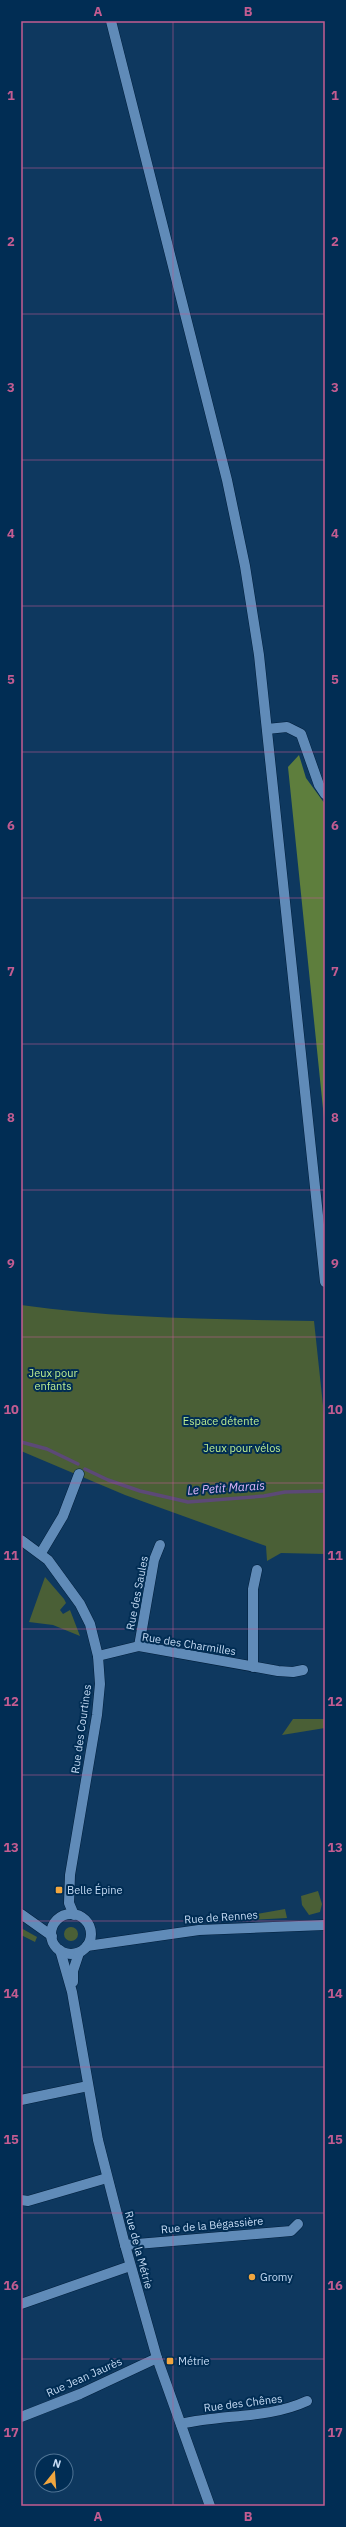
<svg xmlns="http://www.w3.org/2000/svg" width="346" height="2527" font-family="'IBM Plex Sans',sans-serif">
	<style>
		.green { fill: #4a5f36 }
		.forest { fill: #5e7e3d }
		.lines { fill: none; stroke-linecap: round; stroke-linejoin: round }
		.stream { stroke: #5c4977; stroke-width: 3.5 }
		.minor-casing { stroke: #011f3c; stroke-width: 11 }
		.tertiary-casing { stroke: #011f3c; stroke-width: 11 }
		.secondary-casing { stroke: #011f3c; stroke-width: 11 }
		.minor { stroke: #608bb8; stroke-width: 10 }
		.tertiary { stroke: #608bb8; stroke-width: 10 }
		.secondary { stroke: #608bb8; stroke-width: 10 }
		.grid { fill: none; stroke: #c35c91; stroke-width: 1; stroke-opacity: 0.55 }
		.poi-dot { fill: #f1a63f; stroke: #012d54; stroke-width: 1.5 }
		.labels { text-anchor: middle; stroke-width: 4; stroke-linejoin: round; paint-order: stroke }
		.park-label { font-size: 11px; fill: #bded90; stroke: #012d54 }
		.street-label { font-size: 11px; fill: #c5dbf4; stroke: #012d54 }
		.poi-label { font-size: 11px; fill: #c5dbf4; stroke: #012d54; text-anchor: start }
		.water-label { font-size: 12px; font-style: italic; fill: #deb6fb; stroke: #012d54 }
		.neatline { fill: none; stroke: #c35c91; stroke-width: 1.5 }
		.grid-label { font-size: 13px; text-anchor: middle; font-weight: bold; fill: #c35c91 }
	</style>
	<rect width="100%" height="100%" fill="#0e385f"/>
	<g class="green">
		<path d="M21 1305C118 1319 216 1319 314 1321L325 1424V1554L281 1553 267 1561 266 1546 125 1495 21 1451Z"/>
		<path d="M45 1577 64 1599 66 1603 60 1610 63 1614 70 1610 80 1636 53 1625 29 1622Z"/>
		<path d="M293 1719H325V1728L282 1735Z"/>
		<path d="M318 1891 322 1904 320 1912 309 1915 302 1905 301 1896Z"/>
		<path d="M285 1909 287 1918 247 1920 235 1918Z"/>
		<circle cx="71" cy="1934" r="7"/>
		<path d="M21 1928 37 1937 35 1942 21 1935Z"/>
	</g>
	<path class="forest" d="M299 755 306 778 325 804V1128L288 767Z"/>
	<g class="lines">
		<g class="stream">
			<path d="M21 1442 47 1449 78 1464"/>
			<path d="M85 1469 108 1480 140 1491 188 1502 264 1496 285 1492 325 1491"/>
		</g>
		<defs>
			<g id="minor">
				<path d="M267 729 287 727 301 734 319 785 325 794"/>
				<path d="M41 1553 63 1516 79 1474"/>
				<path d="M139 1646 154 1560 160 1545"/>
				<path d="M98 1656 139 1646 278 1671 293 1672 303 1670"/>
				<path d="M253 1667V1589L257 1570"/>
				<path d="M21 2100 88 2086"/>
				<path d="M21 2200 28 2201 107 2178"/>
				<path d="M125 2245 291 2231 298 2224"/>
				<path d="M21 2304 130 2266"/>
				<path d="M181 2424C223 2414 268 2419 307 2401"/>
			</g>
			<g id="tertiary">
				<path d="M21 1540 48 1560 80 1604 90 1624 98 1656 100 1684 97 1715 70 1875 69 1903 74 1915"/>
				<path d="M21 1914 52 1936"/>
				<circle cx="71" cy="1934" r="20"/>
				<path d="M87 1946 199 1930 325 1925"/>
				<path d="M60 1950 72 1992 98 2140 125 2245 157 2358 210 2506"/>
				<path d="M73 1982V1971L79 1953"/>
				<path d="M21 2417 80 2394 157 2358"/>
			</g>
			<path id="secondary" d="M111 21 227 480 245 566 259 655 325 1282"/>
		</defs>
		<use href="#minor" class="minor-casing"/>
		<use href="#tertiary" class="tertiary-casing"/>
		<use href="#secondary" class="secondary-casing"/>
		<use href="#minor" class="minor"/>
		<use href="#tertiary" class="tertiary"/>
		<use href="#secondary" class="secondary"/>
	</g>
	<path class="grid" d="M173 21V2506M21 168H325M21 314H325M21 460H325M21 606H325M21 752H325M21 898H325M21 1044H325M21 1190H325M21 1337H325M21 1483H325M21 1629H325M21 1775H325M21 1921H325M21 2067H325M21 2213H325M21 2359H325"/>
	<g class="poi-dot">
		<rect x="55" y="1886" width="8" height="8" rx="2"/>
		<circle cx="252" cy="2277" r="4"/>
		<rect x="166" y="2357" width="8" height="8" rx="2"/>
	</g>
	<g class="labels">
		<g class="park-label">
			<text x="53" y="1377">Jeux pour<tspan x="53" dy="13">enfants</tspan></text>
			<text x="221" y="1425">Espace détente</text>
			<text x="242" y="1452">Jeux pour vélos</text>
		</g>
		<g class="street-label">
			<text transform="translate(137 1593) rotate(-79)" y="4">Rue des Saules</text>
			<text transform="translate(189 1644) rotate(9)" y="4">Rue des Charmilles</text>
			<text transform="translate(81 1729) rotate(-82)" y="4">Rue des Courtines</text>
			<text transform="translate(221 1917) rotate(-4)" y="4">Rue de Rennes</text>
			<text transform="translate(212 2225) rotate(-5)" y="4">Rue de la Bégassière</text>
			<text transform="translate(139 2250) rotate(75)" y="4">Rue de la Métrie</text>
			<text transform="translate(84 2377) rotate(-24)" y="4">Rue Jean Jaurès</text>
			<text transform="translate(243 2403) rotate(-7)" y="4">Rue des Chênes</text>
		</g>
		<g class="poi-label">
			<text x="67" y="1894">Belle Épine</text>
			<text x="260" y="2281">Gromy</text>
			<text x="178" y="2365">Métrie</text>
		</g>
		<g class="water-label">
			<text transform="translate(226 1488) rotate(-4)" y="4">Le Petit Marais</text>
		</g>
	</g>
	<rect width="346" height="2527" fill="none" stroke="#012d54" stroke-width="44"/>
	<g transform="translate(54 2473) rotate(17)"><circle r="19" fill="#012d54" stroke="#4f7394"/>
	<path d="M0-3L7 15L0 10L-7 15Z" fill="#f1a63f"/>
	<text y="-6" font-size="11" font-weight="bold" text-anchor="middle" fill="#c5dbf4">N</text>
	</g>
	<rect x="22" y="22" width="302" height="2483" class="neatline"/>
	<g class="grid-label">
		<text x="98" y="16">A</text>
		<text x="248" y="16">B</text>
		<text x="11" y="100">1</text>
		<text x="335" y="100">1</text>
		<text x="11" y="246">2</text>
		<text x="335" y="246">2</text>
		<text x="11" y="392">3</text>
		<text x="335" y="392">3</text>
		<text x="11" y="538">4</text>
		<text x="335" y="538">4</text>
		<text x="11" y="684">5</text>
		<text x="335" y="684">5</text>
		<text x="11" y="830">6</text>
		<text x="335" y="830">6</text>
		<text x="11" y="976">7</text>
		<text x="335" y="976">7</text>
		<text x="11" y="1122">8</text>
		<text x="335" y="1122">8</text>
		<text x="11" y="1268">9</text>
		<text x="335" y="1268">9</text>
		<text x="11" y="1414">10</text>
		<text x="335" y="1414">10</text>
		<text x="11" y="1560">11</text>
		<text x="335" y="1560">11</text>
		<text x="11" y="1706">12</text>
		<text x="335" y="1706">12</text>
		<text x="11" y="1852">13</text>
		<text x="335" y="1852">13</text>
		<text x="11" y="1998">14</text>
		<text x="335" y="1998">14</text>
		<text x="11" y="2144">15</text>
		<text x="335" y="2144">15</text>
		<text x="11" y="2290">16</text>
		<text x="335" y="2290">16</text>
		<text x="11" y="2437">17</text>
		<text x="335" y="2437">17</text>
		<text x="98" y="2521">A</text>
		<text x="248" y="2521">B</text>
	</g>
</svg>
